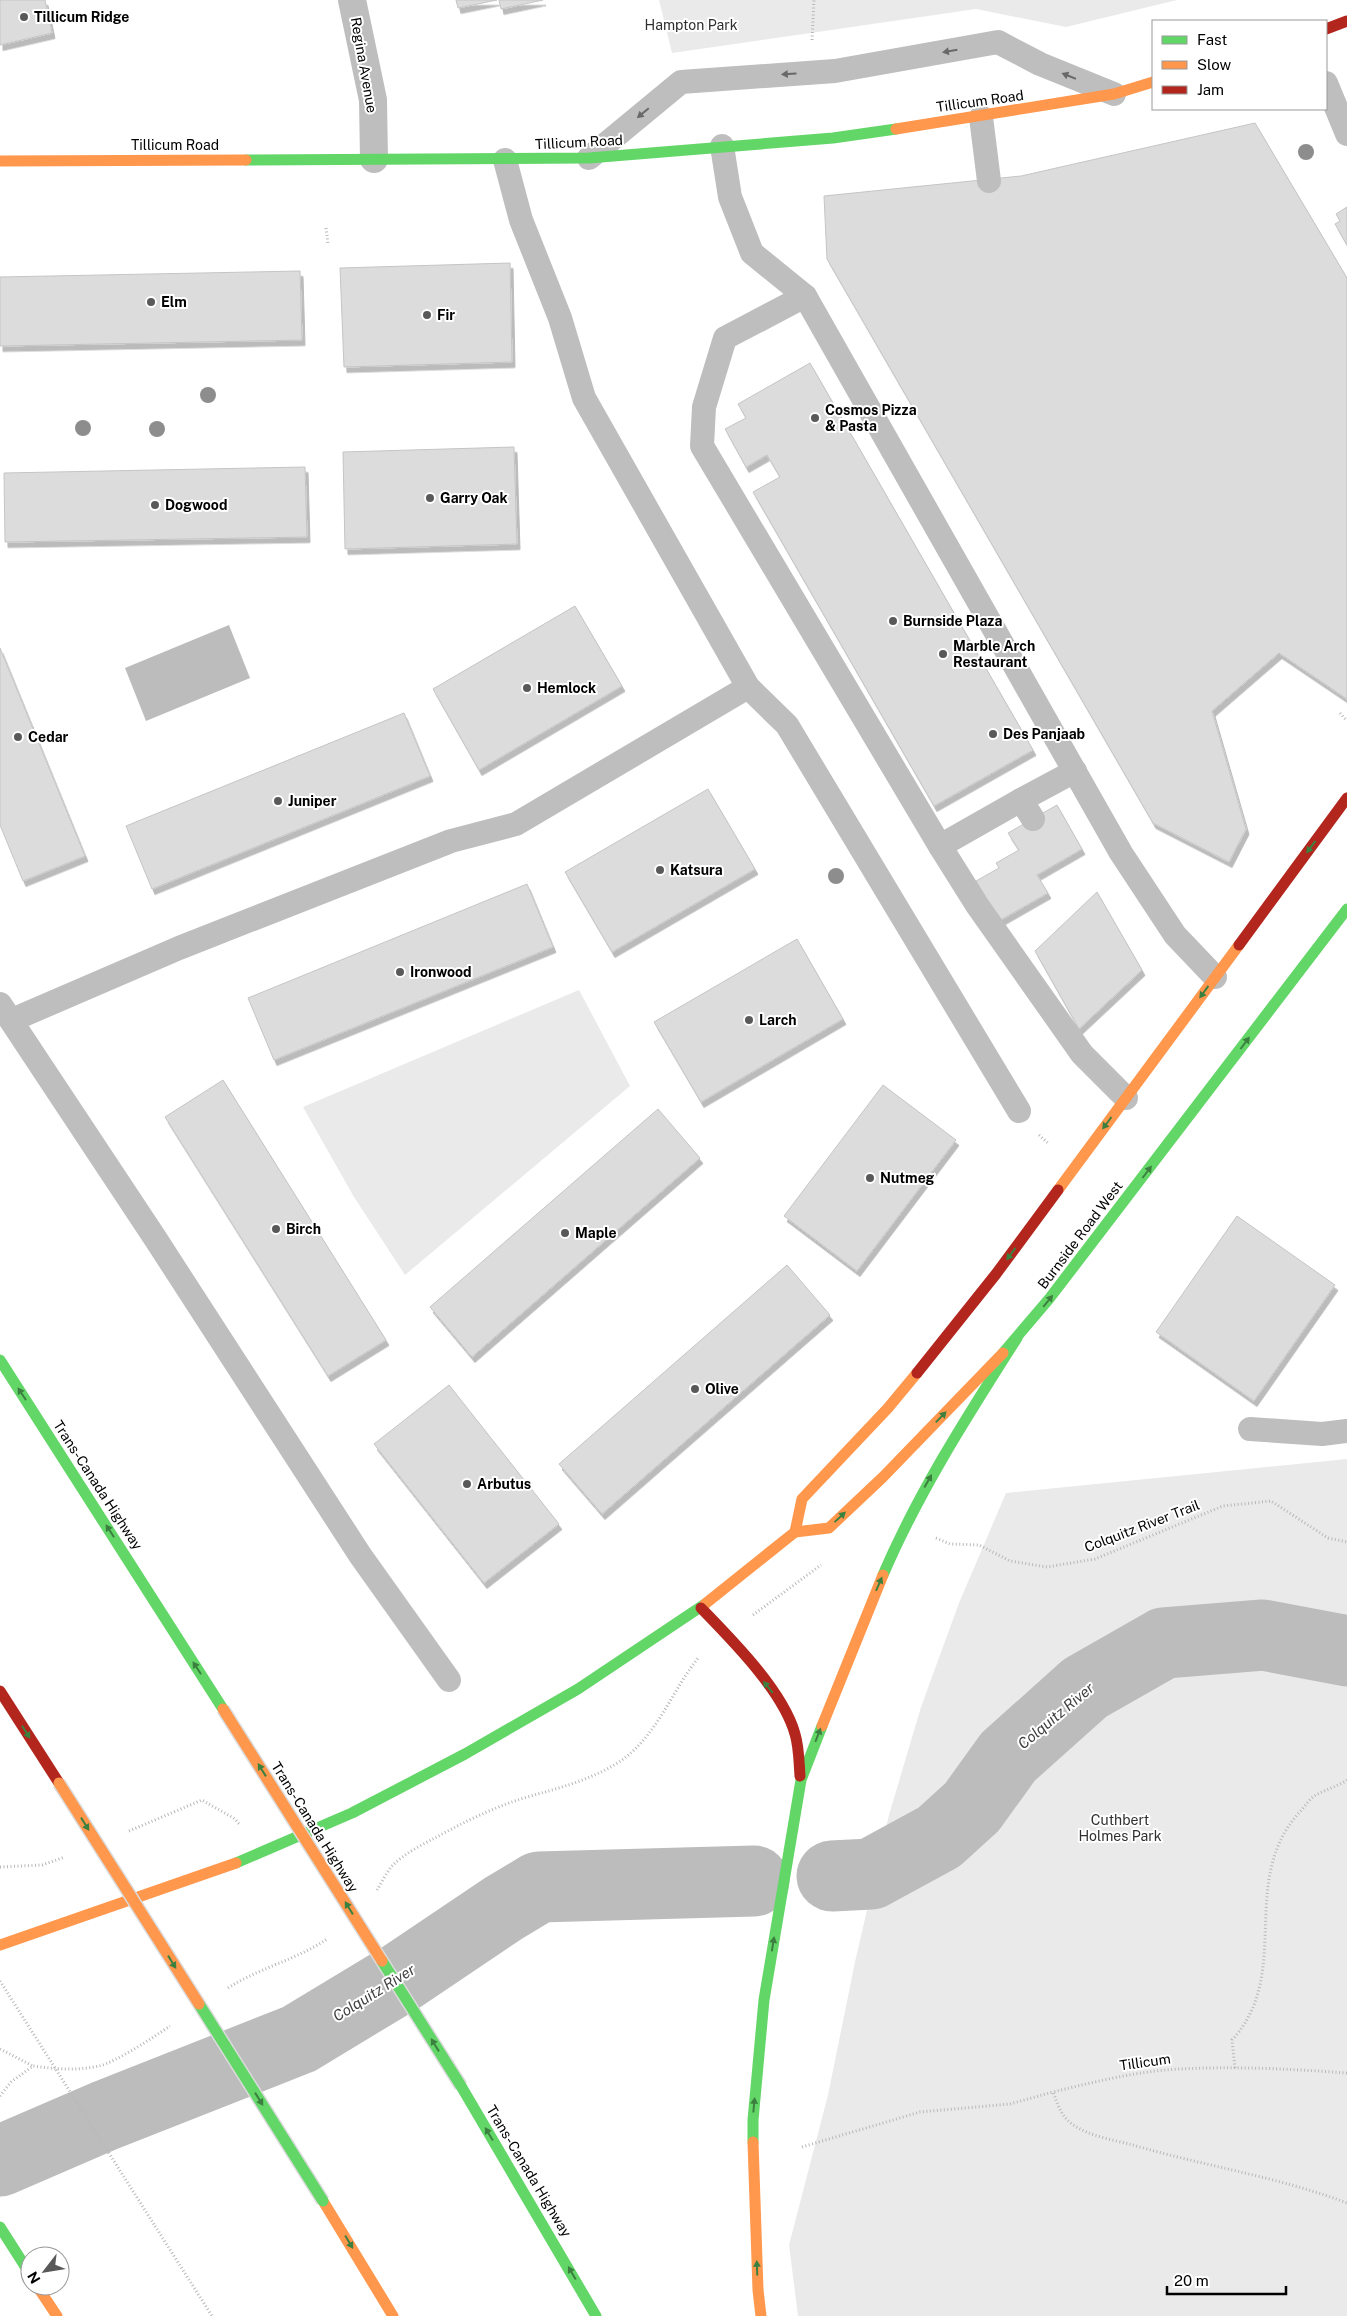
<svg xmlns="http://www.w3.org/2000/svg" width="1347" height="2316" font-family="'Public Sans',sans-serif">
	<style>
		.green { fill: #eaeaea }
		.water { fill: #bcbcbc }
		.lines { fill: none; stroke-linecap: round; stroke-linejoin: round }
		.river { stroke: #bcbcbc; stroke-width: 71 }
		.building { fill: #dcdcdc; stroke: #c5c5c5; filter: url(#shadow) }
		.path { stroke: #b8b8b8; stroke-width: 3; stroke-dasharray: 1 2.5; stroke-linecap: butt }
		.lane { stroke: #bebebe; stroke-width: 24 }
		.street { stroke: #bebebe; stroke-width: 28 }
		.fast { stroke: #63d668; stroke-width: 11 }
		.slow { stroke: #ff974d; stroke-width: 11 }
		.jam { stroke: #b3261e; stroke-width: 11 }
		.fast-bridge-casing { stroke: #dbdbdb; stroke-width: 14; stroke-linecap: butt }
		.slow-bridge-casing { stroke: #dbdbdb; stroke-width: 14; stroke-linecap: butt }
		.path-bridge { stroke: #b8b8b8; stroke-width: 3; stroke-dasharray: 1 2.5; stroke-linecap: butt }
		.fast-bridge { stroke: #63d668; stroke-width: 11 }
		.slow-bridge { stroke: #ff974d; stroke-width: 11 }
		.tree { fill: #8d8d8d }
		.oneway { fill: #686868 }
		.oneway2 { fill: #3b803e }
		.poi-dot { fill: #595959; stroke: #fff; stroke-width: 2 }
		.labels { text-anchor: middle; stroke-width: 4; stroke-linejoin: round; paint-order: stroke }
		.poi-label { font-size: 14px; font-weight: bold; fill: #000; stroke: #fff; text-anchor: start }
		.park-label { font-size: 14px; fill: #2f2f2f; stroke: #fff }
		.street-label { font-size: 14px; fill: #000; stroke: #fff }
		.water-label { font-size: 15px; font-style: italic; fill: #404040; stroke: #fff }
	</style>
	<defs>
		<filter id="shadow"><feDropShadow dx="3" dy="5.5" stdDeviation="0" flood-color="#0004"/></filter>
	</defs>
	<rect width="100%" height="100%" fill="#fff"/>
	<g class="green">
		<path d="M659 0H1177L1066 27 976 9 672 53Z"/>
		<path d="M579 990 630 1086 405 1275 354 1197 303 1107Z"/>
		<path d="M1347 1459V2316H798L789 2245 828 2095 855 1962 889 1815 921 1707 959 1603 1006 1493Z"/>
	</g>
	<path class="water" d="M229 625 250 678 146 721 125 668Z"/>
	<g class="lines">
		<g class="river">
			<path d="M832 1876 871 1874 939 1837 972 1807 1008 1757 1085 1688 1164 1643 1263 1635 1347 1651"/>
			<path d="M0 2161 104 2116 299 2039 400 1978 504 1908 539 1887 754 1881"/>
		</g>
	</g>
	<g class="building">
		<path d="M0 0H45L52 33 0 45Z"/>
		<path d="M456 0H497L458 8Z"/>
		<path d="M499 0H543L501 9Z"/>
		<path d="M1255 123 1347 278V699L1279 653 1212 711 1246 829 1229 862 1153 823 827 259 824 196 1021 176Z"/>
		<path d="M1347 207V245L1335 224 1340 221 1336 214Z"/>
		<path d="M510 263 512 362 344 367 340 268Z"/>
		<path d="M300 271 302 340 0 346V277Z"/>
		<path d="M810 363 1033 750 934 806 753 492 780 477 767 455 746 467 725 429 746 418 738 404Z"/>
		<path d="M514 447 517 544 345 549 343 452Z"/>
		<path d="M305 467 307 537 5 542 4 473Z"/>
		<path d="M575 606 622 686 479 770 433 689Z"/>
		<path d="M0 648 85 856 23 881 0 825Z"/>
		<path d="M404 713 430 776 152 889 126 826Z"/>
		<path d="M708 789 755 869 612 952 565 872Z"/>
		<path d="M1057 805 1082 849 1037 875 1048 893 999 921 976 881 999 868 996 863 1019 850 1008 833Z"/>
		<path d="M527 884 553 947 274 1060 248 998Z"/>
		<path d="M1097 892 1142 970 1079 1029 1035 951Z"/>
		<path d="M797 939 843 1019 701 1102 654 1022Z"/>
		<path d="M223 1080 386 1340 328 1376 165 1117Z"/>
		<path d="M883 1085 956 1140 857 1271 784 1216Z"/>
		<path d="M658 1109 700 1158 472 1357 430 1307Z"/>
		<path d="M1237 1216 1335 1285 1254 1401 1156 1332Z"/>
		<path d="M787 1265 830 1315 602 1514 559 1464Z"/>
		<path d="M449 1385 559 1524 484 1583 374 1444Z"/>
	</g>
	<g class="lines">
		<g class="path">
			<path d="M812 40 814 0"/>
			<path d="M326 228 328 244"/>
			<path d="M1340 713 1347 721"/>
			<path d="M1039 1135 1049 1144"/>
			<path d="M936 1538 950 1544 979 1545 1010 1561 1047 1567 1095 1559 1223 1506 1271 1501 1328 1538 1347 1542"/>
			<path d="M753 1615 821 1565"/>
			<path d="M129 1831 202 1800 235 1819 239 1824"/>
			<path d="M0 1867 42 1865 65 1857"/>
			<path d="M377 1890C382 1882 387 1871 393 1865 404 1854 421 1845 435 1838 464 1822 492 1808 524 1798 558 1788 589 1781 619 1762 657 1737 672 1690 699 1657"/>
			<path d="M228 1988C259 1968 296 1960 327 1939"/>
			<path d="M0 2049 33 2066"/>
			<path d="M1235 2068 1232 2040C1293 1974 1238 1882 1298 1814 1303 1809 1307 1802 1313 1797 1323 1790 1337 1787 1347 1780"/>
			<path d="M1347 2073C1291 2069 1235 2066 1180 2069 1137 2071 1094 2082 1053 2092 1058 2105 1061 2116 1072 2124 1088 2136 1114 2140 1133 2145 1204 2166 1279 2177 1347 2203"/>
			<path d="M0 2096 11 2082 33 2066C55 2069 76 2071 99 2066 116 2062 154 2037 170 2026"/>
			<path d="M802 2147 920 2112 1010 2104 1053 2092"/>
			<path d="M155 2226 212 2316"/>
		</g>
		<g class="lane">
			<path d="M1326 83 1347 134"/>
			<path d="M981 117 989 181"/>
			<path d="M722 146 730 197 752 253 805 296 1121 853 1175 935 1215 977"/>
			<path d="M589 158 681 82 835 71 998 42 1040 64 1114 94"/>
			<path d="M505 160 521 220 560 318 584 398 748 687 787 725 1019 1111"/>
			<path d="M805 296 725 338 704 407 702 446 940 846 1021 800"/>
			<path d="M1033 819 1021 800 1075 771"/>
			<path d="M940 846 977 905 1082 1054 1126 1098"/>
			<path d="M0 1004 155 1238 360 1555 449 1680"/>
			<path d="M12 1020 179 948 451 841 516 824 748 687"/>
			<path d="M1250 1429 1322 1434 1347 1431"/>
		</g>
		<path class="street" d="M352 0 373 100 374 159"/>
		<g class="fast">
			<path d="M246 160 589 158 833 138 896 129"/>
			<path d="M1003 1353 1049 1299 1347 909"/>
			<path d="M0 1360 223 1709"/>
			<path d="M883 1575C919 1491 968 1415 1017 1338"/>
			<path d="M236 1863 352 1813 465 1754 578 1689 705 1604"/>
			<path d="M461 2086 596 2316"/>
			<path d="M753 2142V2120L764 2000 801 1780 822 1726"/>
			<path d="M0 2227 30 2274"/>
		</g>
		<g class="slow">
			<path d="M896 129 1114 94 1153 82"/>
			<path d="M0 161 246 160"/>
			<path d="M1058 1190 1239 945"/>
			<path d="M795 1532 829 1528 883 1477 1003 1353"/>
			<path d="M705 1604 795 1532 802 1499 888 1408 917 1373"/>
			<path d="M822 1726 883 1575"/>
			<path d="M0 1945 236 1863"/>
			<path d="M753 2142 758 2290 761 2316"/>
			<path d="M323 2201 393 2316"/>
			<path d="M37 2286 57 2316"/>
		</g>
		<g class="jam">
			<path d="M1326 29 1347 21"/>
			<path d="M1239 945 1347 798"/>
			<path d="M917 1373 996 1274 1058 1190"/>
			<path d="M701 1608C732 1640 783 1691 795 1734 799 1747 799 1762 800 1776"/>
			<path d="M0 1691 59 1783"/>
		</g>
		<defs>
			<g id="fast-bridge">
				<path d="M382 1961 461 2086"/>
				<path d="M199 2004 323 2201"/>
			</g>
			<g id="slow-bridge">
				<path d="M223 1709 382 1961"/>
				<path d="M59 1783 199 2004"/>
			</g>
		</defs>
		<use href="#fast-bridge" class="fast-bridge-casing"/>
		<use href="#slow-bridge" class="slow-bridge-casing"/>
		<path class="path-bridge" d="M0 1981 155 2226"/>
		<use href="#fast-bridge" class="fast-bridge"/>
		<use href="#slow-bridge" class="slow-bridge"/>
	</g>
	<g class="tree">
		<circle cx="1306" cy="152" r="8"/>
		<circle cx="208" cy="395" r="8"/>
		<circle cx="83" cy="428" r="8"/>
		<circle cx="157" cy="429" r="8"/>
		<circle cx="836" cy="876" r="8"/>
	</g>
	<defs><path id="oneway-solid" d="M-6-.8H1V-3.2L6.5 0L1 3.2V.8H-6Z" transform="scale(1.25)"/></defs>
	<g class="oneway">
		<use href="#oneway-solid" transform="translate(950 51) rotate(170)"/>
		<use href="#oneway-solid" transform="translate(789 74) rotate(176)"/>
		<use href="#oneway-solid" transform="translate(1069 76) rotate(-158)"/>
		<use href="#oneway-solid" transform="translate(643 113) rotate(140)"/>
	</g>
	<g class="oneway2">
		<use href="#oneway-solid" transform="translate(1311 847) rotate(126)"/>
		<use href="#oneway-solid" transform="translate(1204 992) rotate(126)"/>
		<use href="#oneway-solid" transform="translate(1245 1043) rotate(-53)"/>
		<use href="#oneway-solid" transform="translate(1107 1123) rotate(127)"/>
		<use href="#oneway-solid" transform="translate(1147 1172) rotate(-53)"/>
		<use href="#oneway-solid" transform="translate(1011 1254) rotate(126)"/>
		<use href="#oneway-solid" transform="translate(1048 1301) rotate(-51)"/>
		<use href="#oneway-solid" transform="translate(22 1394) rotate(-123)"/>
		<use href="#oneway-solid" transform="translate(941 1417) rotate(-46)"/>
		<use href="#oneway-solid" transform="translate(928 1481) rotate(-61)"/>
		<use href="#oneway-solid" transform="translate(840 1517) rotate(-43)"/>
		<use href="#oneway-solid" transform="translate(110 1531) rotate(-123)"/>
		<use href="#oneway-solid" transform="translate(879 1584) rotate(-66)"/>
		<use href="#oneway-solid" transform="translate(197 1668) rotate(-123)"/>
		<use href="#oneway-solid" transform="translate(768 1687) rotate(-129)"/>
		<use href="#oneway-solid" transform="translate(26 1732) rotate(58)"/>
		<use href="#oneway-solid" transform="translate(818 1735) rotate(-69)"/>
		<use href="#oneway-solid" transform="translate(262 1770) rotate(-122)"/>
		<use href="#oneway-solid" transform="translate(85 1824) rotate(58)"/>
		<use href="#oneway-solid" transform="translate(349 1908) rotate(-122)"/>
		<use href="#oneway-solid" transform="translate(773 1944) rotate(-81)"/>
		<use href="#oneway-solid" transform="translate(172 1962) rotate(58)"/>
		<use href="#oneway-solid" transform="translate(435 2045) rotate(-122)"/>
		<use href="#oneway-solid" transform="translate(259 2099) rotate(58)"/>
		<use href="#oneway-solid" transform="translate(754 2105) rotate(-85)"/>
		<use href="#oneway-solid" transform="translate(489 2134) rotate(-121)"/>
		<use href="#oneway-solid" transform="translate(349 2242) rotate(59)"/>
		<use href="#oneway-solid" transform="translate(757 2268) rotate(-92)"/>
		<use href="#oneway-solid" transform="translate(572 2273) rotate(-120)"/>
	</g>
	<g class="poi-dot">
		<circle cx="24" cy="17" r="5"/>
		<circle cx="151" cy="302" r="5"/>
		<circle cx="427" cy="315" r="5"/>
		<circle cx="815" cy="418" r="5"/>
		<circle cx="430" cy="498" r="5"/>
		<circle cx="155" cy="505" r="5"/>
		<circle cx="893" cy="621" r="5"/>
		<circle cx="943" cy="654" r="5"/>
		<circle cx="527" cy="688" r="5"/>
		<circle cx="993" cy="734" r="5"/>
		<circle cx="18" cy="737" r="5"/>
		<circle cx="278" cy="801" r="5"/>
		<circle cx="660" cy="870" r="5"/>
		<circle cx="400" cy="972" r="5"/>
		<circle cx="749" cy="1020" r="5"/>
		<circle cx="870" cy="1178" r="5"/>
		<circle cx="276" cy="1229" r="5"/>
		<circle cx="565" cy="1233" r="5"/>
		<circle cx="695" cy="1389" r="5"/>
		<circle cx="467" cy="1484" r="5"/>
	</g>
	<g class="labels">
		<g class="poi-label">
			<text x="34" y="22">Tillicum Ridge</text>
			<text x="161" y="307">Elm</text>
			<text x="437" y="320">Fir</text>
			<text x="825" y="415">Cosmos Pizza<tspan x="825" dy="16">&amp; Pasta</tspan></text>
			<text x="440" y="503">Garry Oak</text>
			<text x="165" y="510">Dogwood</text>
			<text x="903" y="626">Burnside Plaza</text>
			<text x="953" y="651">Marble Arch<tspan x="953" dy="16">Restaurant</tspan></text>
			<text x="537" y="693">Hemlock</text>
			<text x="1003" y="739">Des Panjaab</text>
			<text x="28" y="742">Cedar</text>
			<text x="288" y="806">Juniper</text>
			<text x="670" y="875">Katsura</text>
			<text x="410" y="977">Ironwood</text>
			<text x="759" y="1025">Larch</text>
			<text x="880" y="1183">Nutmeg</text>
			<text x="286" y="1234">Birch</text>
			<text x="575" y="1238">Maple</text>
			<text x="705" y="1394">Olive</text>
			<text x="477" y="1489">Arbutus</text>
		</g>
		<g class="park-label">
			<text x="691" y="30">Hampton Park</text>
			<text x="1120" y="1825">Cuthbert<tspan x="1120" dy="16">Holmes Park</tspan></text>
		</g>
		<g class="street-label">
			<text transform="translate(364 65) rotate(80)" y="5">Regina Avenue</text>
			<text transform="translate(980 101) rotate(-8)" y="5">Tillicum Road</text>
			<text transform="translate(579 142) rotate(-3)" y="5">Tillicum Road</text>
			<text x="175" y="150">Tillicum Road</text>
			<text transform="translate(1080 1235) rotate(-53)" y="5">Burnside Road West</text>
			<text transform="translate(98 1485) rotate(57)" y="5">Trans-Canada Highway</text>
			<text transform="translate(1142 1526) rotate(-21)" y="5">Colquitz River Trail</text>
			<text transform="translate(315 1827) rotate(58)" y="5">Trans-Canada Highway</text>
			<text transform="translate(1145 2062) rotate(-8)" y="5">Tillicum</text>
			<text transform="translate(529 2171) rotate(59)" y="5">Trans-Canada Highway</text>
		</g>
		<g class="water-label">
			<text transform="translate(1056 1716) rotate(-40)" y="5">Colquitz River</text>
			<text transform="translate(374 1993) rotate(-32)" y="5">Colquitz River</text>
		</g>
	</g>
	<rect x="1152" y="20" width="175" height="90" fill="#ffffff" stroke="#999999"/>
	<rect x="1162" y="36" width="25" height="8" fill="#63d668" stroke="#999999"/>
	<text x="1197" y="45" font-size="15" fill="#000000">Fast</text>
	<rect x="1162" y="61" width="25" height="8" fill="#ff974d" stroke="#999999"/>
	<text x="1197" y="70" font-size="15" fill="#000000">Slow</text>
	<rect x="1162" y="86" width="25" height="8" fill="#b3261e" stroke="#999999"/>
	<text x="1197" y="95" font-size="15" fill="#000000">Jam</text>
	<g transform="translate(45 2271) rotate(239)"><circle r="24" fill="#ffffff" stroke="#999999"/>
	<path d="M0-4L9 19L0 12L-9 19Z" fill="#595959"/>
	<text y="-8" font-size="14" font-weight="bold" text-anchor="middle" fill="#000000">N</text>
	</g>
	<path d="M1167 2286v8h119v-8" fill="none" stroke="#000000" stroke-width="2.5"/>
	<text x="1174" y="2286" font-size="15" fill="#000000" stroke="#ffffff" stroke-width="4" paint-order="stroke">20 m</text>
</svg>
